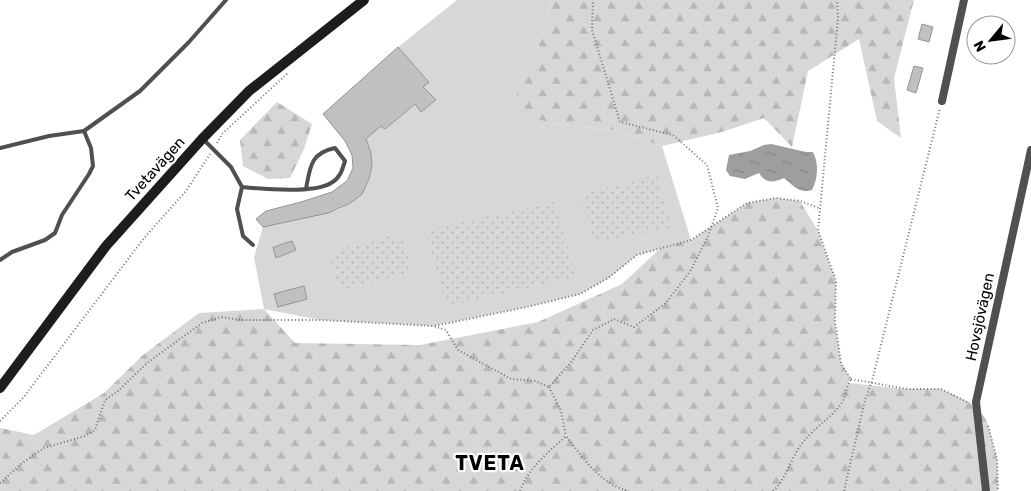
<svg xmlns="http://www.w3.org/2000/svg" width="1031" height="491" font-family="Rubik,sans-serif">
	<style>
		.green { fill: #d7d7d7; fill-rule: evenodd }
		.forest { fill: url(#forest-firs) }
		.park { fill: url(#park-dots) }
		.water { fill: url(#water-ripples) }
		.building { fill: #c0c0c0; stroke: #949494 }
		.lines { fill: none; stroke-linecap: round; stroke-linejoin: round }
		.path { stroke: #727272; stroke-width: 2; stroke-dasharray: 1 2.5; stroke-linecap: butt }
		.lane { stroke: #505050; stroke-width: 4 }
		.street { stroke: #505050; stroke-width: 8 }
		.secondary { stroke: #1d1d1d; stroke-width: 10 }
		.labels { text-anchor: middle; stroke-width: 4.5; stroke-linejoin: round; paint-order: stroke }
		.street-label { font-size: 15px; fill: #000; stroke: #fff }
		.district-label { font-size: 20px; font-weight: bold; letter-spacing: 1px; fill: #000; stroke: #fff }
	</style>
	<defs>
		<pattern id="forest-firs" width="22" height="20" patternUnits="userSpaceOnUse" patternTransform="scale(1.25)"><rect width="22" height="20" fill="#d7d7d7"/><path d="M5 1l3.5 6h-7zM16 11l3.5 6h-7z" fill="#b7b7b7"/></pattern>
		<pattern id="park-dots" width="8" height="8" patternUnits="userSpaceOnUse" patternTransform="scale(1.25)"><rect width="8" height="8" fill="#d7d7d7"/><path d="M2 2h.1M6 6h.1" fill="none" stroke="#b7b7b7" stroke-width="1.8" stroke-linecap="round"/></pattern>
		<pattern id="water-ripples" width="26" height="14" patternUnits="userSpaceOnUse" patternTransform="scale(1.25)"><rect width="26" height="14" fill="#9e9e9e"/><path d="M2 4q2-2 4 0t4 0M15 11q2-2 4 0t4 0" fill="none" stroke="#868686"/></pattern>
	</defs>
	<rect width="100%" height="100%" fill="#fff"/>
	<path class="green" d="M457 0H552L535 59 516 88 552 124 614 130 662 146 691 240 637 255 609 278 580 294 527 307 433 326 320 320 264 309 254 257 263 227 338 210C369 194 379 173 366 139L381 126 385 129 415 104 421 112 436 101 423 87 429 81 398 47ZM292 241 296 250 276 257 273 246ZM304 287 307 299 279 306 274 294Z"/>
	<g class="forest">
		<path d="M552 0H914L894 78 901 138 877 121 859 39 808 71 792 147 764 118 722 132 662 146 614 130 552 124 520 112 516 88 535 59Z"/>
		<path d="M277 102 312 124 304 149 290 178 268 179 243 166 240 140Z"/>
		<path d="M776 198 800 201 818 231 836 281 835 322 841 363 851 379 848 383 907 389H941L975 405 987 421 997 459 998 491H0V428L34 435 104 393 143 355 199 313 264 309 295 343 420 345 538 322 622 284 662 247 691 240 747 203Z"/>
	</g>
	<g class="park">
		<path d="M657 175 672 227 595 242 581 194Z"/>
		<path d="M554 202 576 277 446 306 426 230Z"/>
		<path d="M390 236 402 239 412 265 406 274 346 289 338 285 329 261 334 251Z"/>
	</g>
	<path class="water" d="M771 144 806 152H813C819 164 818 178 812 190 799 194 793 185 784 178 773 183 766 184 759 173L745 179 730 176 726 170 729 155 750 151 764 145Z"/>
	<g class="building">
		<path d="M922 24 933 27 929 42 918 39Z"/>
		<path d="M398 47 429 82 423 87 436 100 421 112 415 104 385 129 381 126 366 139 371 153 372 166 369 179 362 194 349 204 328 213 263 227 256 219 266 211 301 202 332 192 347 181 353 168 352 155 345 141 323 114Z"/>
		<path d="M914 66 923 68 916 93 907 90Z"/>
		<path d="M292 241 296 250 276 258 273 247Z"/>
		<path d="M304 286 307 299 278 307 274 294Z"/>
	</g>
	<g class="lines">
		<g class="path">
			<path d="M217 143 222 134 288 73"/>
			<path d="M435 326 527 307 580 294 608 278 637 255 691 240 747 203 776 198 800 201 819 208"/>
			<path d="M851 379 907 389H941L967 402"/>
			<path d="M549 387 561 411 566 436"/>
			<path d="M0 421 23 398 144 238 186 191 210 154"/>
			<path d="M988 426 997 459 998 491"/>
			<path d="M0 483 21 464 44 448 85 436 95 430 105 400 117 392 147 363 202 323 221 317 241 320H320L433 326 446 330 458 350 511 379 535 381 549 387 572 361 593 330 614 319 634 327 666 303 691 270 708 236 718 208 707 165 673 135 620 122 592 30 593 0"/>
			<path d="M520 491C529 467 548 453 566 436 583 458 601 485 629 491"/>
			<path d="M773 491C787 478 791 457 803 442 814 428 831 418 841 404 847 395 846 386 851 379L841 363 835 322 836 281 818 230 838 18 837 0"/>
			<path d="M844 491 865 400 872 381 940 108"/>
		</g>
		<g class="lane">
			<path d="M84 131 140 91 189 42 226 0"/>
			<path d="M203 139 231 167 242 187 237 209 243 236 253 245"/>
			<path d="M0 148 49 136 84 131 91 148 93 166 89 174 62 215 55 233 45 240 12 252 0 260"/>
			<path d="M242 187C262 189 314 194 331 183 340 178 342 171 345 161L335 148C310 153 310 168 306 189"/>
		</g>
		<g class="street">
			<path d="M942 101 964 0"/>
			<path d="M986 491 976 402 1031 150"/>
		</g>
		<path class="secondary" d="M0 388 106 246 202 139 249 91 364 0"/>
	</g>
	<g class="labels">
		<g class="street-label">
			<text transform="translate(155 169) rotate(-48)" y="5">Tvetavägen</text>
			<text transform="translate(980 317) rotate(-78)" y="5">Hovsjövägen</text>
		</g>
		<g class="district-label">
			<text x="490" y="470">TVETA</text>
		</g>
	</g>
	<g transform="translate(991 40) rotate(241)"><circle r="24" fill="#ffffff" stroke="#999999"/>
	<path d="M0-4L9 19L0 12L-9 19Z" fill="#000000"/>
	<text y="-8" font-size="14" font-weight="bold" text-anchor="middle" fill="#000000">N</text>
	</g>
</svg>
